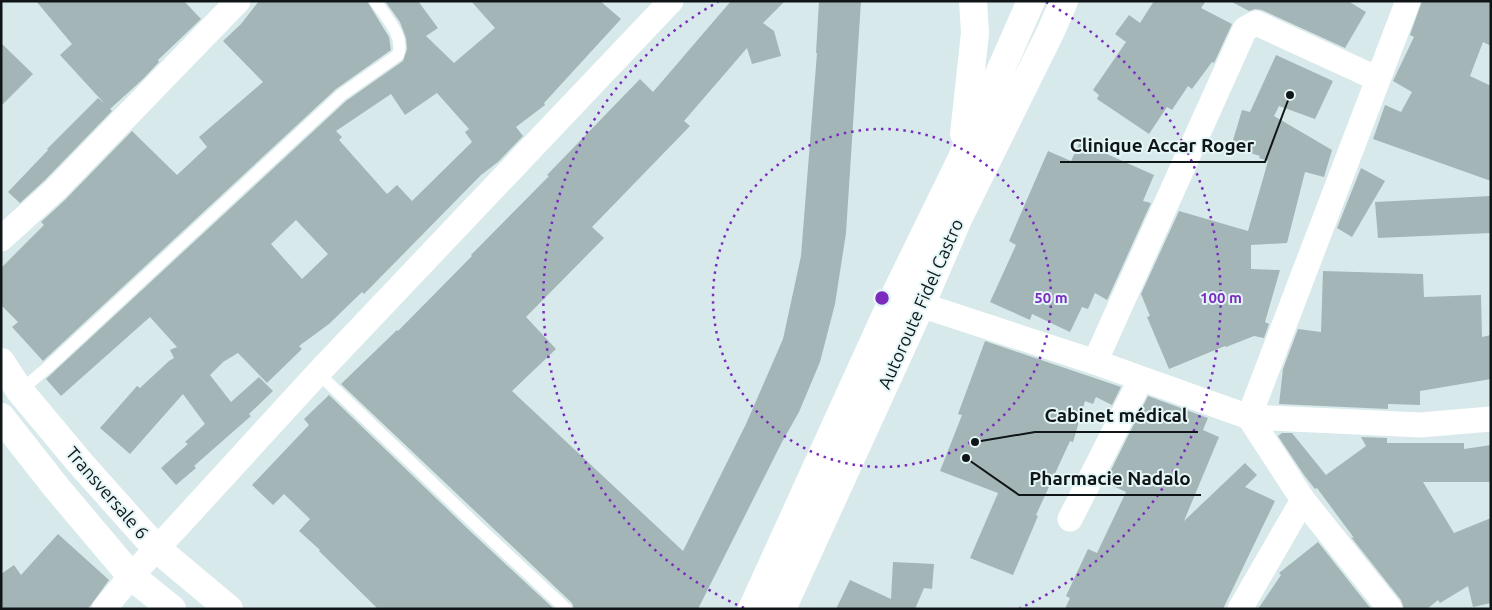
<svg xmlns="http://www.w3.org/2000/svg" width="1492" height="610" font-family="Ubuntu,sans-serif">
	<style>
		.building { fill: #a4b5b7; fill-rule: evenodd }
		.lines { fill: none; stroke-linecap: round; stroke-linejoin: round }
		.lane { stroke: #fff; stroke-width: 12 }
		.street { stroke: #fff; stroke-width: 25 }
		.secondary { stroke: #fff; stroke-width: 28 }
		.highway { stroke: #fff; stroke-width: 28 }
		.ring { fill: none; stroke: #7b2cbf; stroke-width: 2.5; stroke-dasharray: 2.5 5 }
		.labels { text-anchor: middle; stroke-width: 4; stroke-linejoin: round; paint-order: stroke }
		.street-label { font-size: 18px; fill: #101617; stroke: #e4f6f8 }
		.centre { fill: #7b2cbf; stroke: #e4f6f8; stroke-width: 2.5 }
		.ring-label { font-size: 15px; text-anchor: middle; font-weight: bold; fill: #7b2cbf; stroke: #e4f6f8; stroke-width: 4; stroke-linejoin: round; paint-order: stroke }
		.leader { fill: none; stroke: #101617; stroke-width: 2 }
		.callout-dot { fill: #101617; stroke: #e4f6f8; stroke-width: 2 }
		.callout-label { font-size: 19px; text-anchor: middle; font-weight: bold; fill: #101617; stroke: #e4f6f8; stroke-width: 4; stroke-linejoin: round; paint-order: stroke }
	</style>
	<rect width="100%" height="100%" fill="#d7e9eb"/>
	<g class="building">
		<path d="M36 1H184L201 19 158 60 159 62 143 79 110 109 112 111 45 180 20 203 8 192 48 150 47 149 98 98 104 103 60 55 72 44Z"/>
		<path d="M259 1H367L389 37 391 50 336 89 43 361 12 327 18 322 1 305V268L44 225 41 222 65 200 132 131 177 175 207 147 199 137 263 82 223 41 241 24Z"/>
		<path d="M385 1H418L438 28 426 36 454 63 495 28 471 1H600L621 19 544 103 545 105 516 127 523 136 498 162 481 175 364 294 362 292 329 324 299 346 302 349 267 383 238 353 223 362 210 375 231 402 259 377 273 391 249 414 251 416 194 466 196 468 176 485 161 468 188 444 185 442 205 424 183 394 130 454 100 428 137 386 140 388 169 361 174 358 170 350 177 347 150 317 61 396 46 379 346 101 403 61 407 49 406 38 400 22ZM437 93 469 129 465 132 472 142 412 201 397 185 387 194 339 140 342 137 336 131 391 94 405 115ZM296 220 328 254 302 279 271 244Z"/>
		<path d="M731 1H785L763 23 774 31 781 56 752 64 747 48 684 121 690 126 592 227 604 238 526 317 556 349 512 391 683 551 746 424 783 339 801 256 817 53H816L819 1H861L846 233 835 304 820 362 799 412 782 442 698 609H574L572 603 341 384 397 330 398 331 472 256 471 255 549 176 547 175 640 79 653 92Z"/>
		<path d="M1154 1H1206L1201 8 1232 24 1214 63 1212 62 1192 89 1188 86 1172 110 1167 107 1149 134 1097 99 1099 95 1093 90 1126 42 1115 34 1129 15 1140 23Z"/>
		<path d="M1230 1H1348L1366 12 1345 48 1262 10 1255 9 1249 11Z"/>
		<path d="M1422 1H1491V46L1483 42 1470 76 1491 86V181L1373 139 1385 105 1401 112 1412 92 1393 81 1414 37 1410 35Z"/>
		<path d="M1 43 33 74 1 106Z"/>
		<path d="M1276 55 1333 81 1315 119 1279 106 1274 116 1332 150 1324 177 1305 172 1287 243 1251 245V269L1280 270 1265 322 1269 324 1264 338 1254 336 1226 347 1225 346 1169 369 1147 317 1150 316 1141 294 1179 211 1248 231 1268 161 1259 158 1260 156 1231 147 1242 110 1250 112Z"/>
		<path d="M1080 142 1154 175 1143 201 1151 203 1109 296 1107 300 1095 293 1088 309 1082 307 1070 332 1032 314 1030 320 990 302 1016 245 1009 241 1048 151 1071 161Z"/>
		<path d="M1361 168 1385 181 1352 237 1337 228Z"/>
		<path d="M1491 196V233L1378 238 1375 202Z"/>
		<path d="M1323 271 1423 274 1424 297 1481 295 1482 337 1491 335V379L1420 391V405L1388 404V409L1279 404 1283 369 1298 329 1321 332Z"/>
		<path d="M985 341 1121 387 1112 405 1096 397 1093 404 1085 401 1073 442 1070 441 1036 515 1038 516 1013 575 970 558 998 493 940 471 962 415 958 414Z"/>
		<path d="M329 395 470 531 554 609H378L319 551 320 550 299 531 310 519 284 494 273 505 252 485 309 425 304 419Z"/>
		<path d="M1148 396 1208 418 1203 430 1219 437 1184 521 1245 463 1257 475 1245 487 1275 501 1223 609H1065L1070 598 1066 596 1088 549 1097 553 1126 492 1105 482Z"/>
		<path d="M1282 433H1292L1326 475 1366 446 1361 437 1387 438V443H1464V449L1491 445V482H1423L1454 533 1491 518V603L1473 607 1468 586 1440 603 1438 600 1427 609H1404L1401 600 1351 537 1354 538 1317 488 1315 489 1304 475 1278 436Z"/>
		<path d="M58 534 109 580 91 605 87 609H1V574L14 565 21 575Z"/>
		<path d="M1318 542 1371 609H1258L1281 575 1279 573Z"/>
		<path d="M893 562 934 564 932 589 924 588 915 609H836L850 580 891 599Z"/>
	</g>
	<g class="lines">
		<g class="lane">
			<path d="M318 373 476 525 566 609"/>
			<path d="M20 391 47 368 341 95 398 55C405 36 385 16 375 1"/>
		</g>
		<g class="street">
			<path d="M1 239 55 190 238 1"/>
			<path d="M921 305 1095 362 1249 417 1420 425 1491 419"/>
			<path d="M1095 362 1245 29 1256 23 1378 79"/>
			<path d="M1070 519 1141 379"/>
			<path d="M104 609 131 576 176 528 318 373 671 1"/>
			<path d="M1240 609 1303 500"/>
			<path d="M1390 609 1303 500 1249 417 1408 1"/>
		</g>
		<g class="secondary">
			<path d="M1 362 20 391 81 464 156 548 229 609"/>
			<path d="M1 417 56 487 131 576 172 609"/>
		</g>
		<g class="highway">
			<path d="M964 134 975 33 973 1"/>
			<path d="M752 609 894 297 961 160 1031 1"/>
			<path d="M782 609 921 305 959 217 1051 31 1064 1"/>
		</g>
	</g>
	<g class="ring">
		<circle cx="882" cy="298" r="169"/>
		<path d="M744 608A339 339 0 0 1 718 2M1046 2A339 339 0 0 1 1020 608"/>
	</g>
	<g class="labels">
		<g class="street-label">
			<text transform="translate(921 304) rotate(-66)" y="6">Autoroute Fidel Castro</text>
			<text transform="translate(107 493) rotate(49)" y="6">Transversale 6</text>
		</g>
	</g>
	<circle cx="882" cy="298" r="8" class="centre"/>
	<g class="ring-label">
		<text x="1051" y="303">50 m</text>
		<text x="1221" y="303">100 m</text>
	</g>
	<path class="leader" d="M1290 95L1265 162H1060M975 442L1035 432H1198M966 458L1019 495H1201"/>
	<g class="callout-dot">
		<circle cx="1290" cy="95" r="5"/>
		<circle cx="975" cy="442" r="5"/>
		<circle cx="966" cy="458" r="5"/>
	</g>
	<g class="callout-label">
		<text x="1162" y="152">Clinique Accar Roger</text>
		<text x="1116" y="422">Cabinet médical</text>
		<text x="1110" y="485">Pharmacie Nadalo</text>
	</g>
	<rect width="1492" height="610" fill="none" stroke="#101617" stroke-width="5"/>
</svg>
